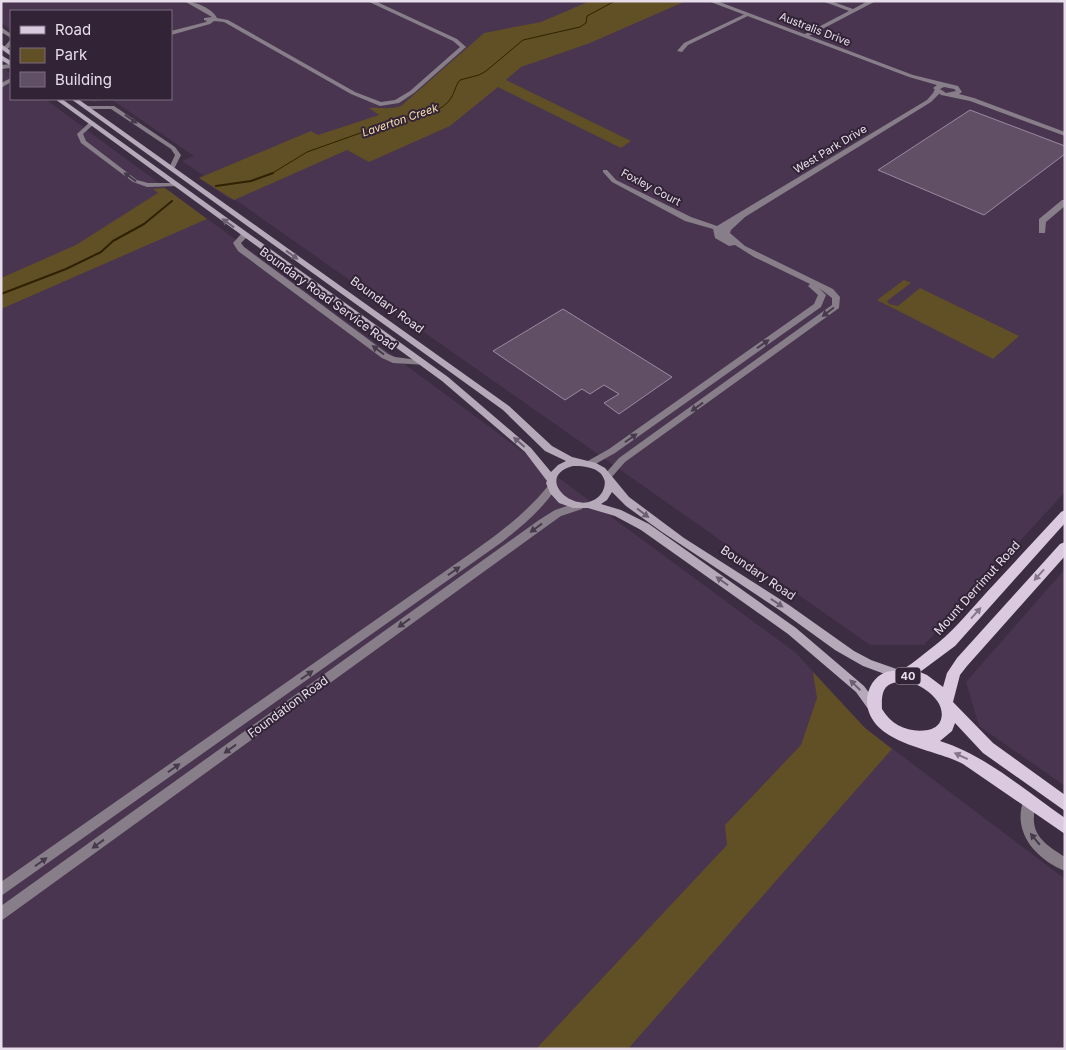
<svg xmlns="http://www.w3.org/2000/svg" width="1066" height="1050" font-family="Inter,sans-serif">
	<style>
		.built { fill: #49354f }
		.green { fill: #614f26 }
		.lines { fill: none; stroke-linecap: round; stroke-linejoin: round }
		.stream-far1 { stroke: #302200; stroke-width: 1 }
		.stream { stroke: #302200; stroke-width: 2 }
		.building { fill: #604f65; stroke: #9b89a1 }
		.minor { fill: #877e89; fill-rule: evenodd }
		.tertiary { fill: #877e89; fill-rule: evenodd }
		.secondary { fill: #b6a9ba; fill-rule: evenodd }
		.primary { fill: #dac9df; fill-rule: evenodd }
		.oneway { fill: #473a4c }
		.oneway2 { fill: #6d5f72 }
		.oneway3 { fill: #86768b }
		.labels { text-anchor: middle; stroke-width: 4; stroke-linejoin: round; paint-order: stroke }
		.far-street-label { font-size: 11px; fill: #e8deeb; stroke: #322337 }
		.far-water-label { font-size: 11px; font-style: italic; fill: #f9e1ac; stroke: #322337 }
		.shield { fill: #322337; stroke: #b1a6b5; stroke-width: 1 }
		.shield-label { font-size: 11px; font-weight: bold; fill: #e8deeb }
		.street-label { font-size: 12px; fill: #e8deeb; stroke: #322337 }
	</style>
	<rect width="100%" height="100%" fill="#3d2d42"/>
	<g class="built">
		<path d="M1 1H1065V492L924 645H870L237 201 228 198 199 178 203 175 182 161 194 156 111 99 93 102 89 99H171V11H11V30L1 23Z"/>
		<path d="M1 66 11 74V99H45L796 653 865 728 1065 879V1049H1Z"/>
		<path d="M1065 569V786L979 726 966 682Z"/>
	</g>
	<g class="green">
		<path d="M590 1H686L590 43 521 67 506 80 631 141 621 148 498 87 450 126 369 162 347 150 234 200 199 178 311 131 318 135 379 115 369 108C380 107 390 110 401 106L484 33 541 22Z"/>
		<path d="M165 188 207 219 1 309V278L76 245 158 193 153 189Z"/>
		<path d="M904 280 911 283 887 301 889 304 898 306 920 288 1019 336 993 359 877 300Z"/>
		<path d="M813 672 865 728 892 749 628 1049H536L727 845 725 825 801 745 817 698Z"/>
	</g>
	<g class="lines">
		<path class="stream-far1" d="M271 174 307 152 408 116C423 117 443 111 451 98 455 92 455 86 460 80L479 75 486 71 523 40 580 27 586 23 587 16 615 1"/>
		<g class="stream">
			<path d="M216 186 251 181 273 173"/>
			<path d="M1 294 66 269 101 252 113 241 144 224 172 201"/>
		</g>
	</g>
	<g class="building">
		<path d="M970 110 1065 146V154L984 215 878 170Z"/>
		<path d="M563 309 672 377 619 414 604 403 619 394 604 385 590 394 582 389 565 400 493 351Z"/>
	</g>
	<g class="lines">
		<g class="minor">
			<path d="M184 1C195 1 213 9 217 18L228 20 355 92 381 102 395 100 410 91 460 47 453 41 367 1H375L457 39 466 47 414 93 399 103 380 106 351 94 224 22 214 21 210 24 171 35V31L206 22 207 21 204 20V18L212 17Z"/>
			<path d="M822 1H831L853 9 868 1H876L807 37H803V35L849 11Z"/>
			<path d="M745 14 750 15 688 45 682 52 677 51 684 43Z"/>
			<path d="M1 27 11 34V38L1 32Z"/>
			<path d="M11 39V45L7 50H3V48Z"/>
			<path d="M11 64V68L1 69V65Z"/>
			<path d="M11 78V82L1 88V83Z"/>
			<path d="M935 89H939V94L931 102 745 217 731 230 730 233 745 246 833 289 840 297 839 308 625 462 611 478H605L603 476 605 474 619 458 832 305V298L819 288 826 295 821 307 615 453 592 466H586L584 464 586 462 609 449 814 304 818 295 808 286 810 284 754 257 735 245 729 246 715 238 713 229 685 221 612 182 603 172V170H607L616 180 691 217 717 226 927 100 933 93Z"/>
			<path d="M84 106H114L175 147 181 155 174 169 169 168 175 155 171 149 111 109H86L84 108Z"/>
			<path d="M90 122 95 123 83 134 86 141 137 180 148 183H177L180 185 179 186 147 187 133 182 81 143 77 134Z"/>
			<path d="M1062 200H1065V206L1046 222 1045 233H1039V219Z"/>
			<path d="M242 233H248L249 235 241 243 244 247 388 354 395 357 426 361 427 363 426 365 393 363 382 358 238 251 233 243Z"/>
			<path d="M1029 795 1033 797C1036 803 1034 809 1034 816 1032 837 1049 847 1065 857V871C1035 859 1010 830 1025 797Z"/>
		</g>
		<g class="tertiary">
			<path d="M708 1H717L913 75 958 86 962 92 959 94 974 98 1065 132V136L970 101 941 95 933 88 937 85 909 77ZM944 87 954 89 956 91 946 93 940 89Z"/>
			<path d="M551 484 556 488C542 510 522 526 502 542L1 896V882L474 551C501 532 527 512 548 486Z"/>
			<path d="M579 502 582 503 584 506 582 509 561 516 547 526 1 921V906L539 520 555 510Z"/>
		</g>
		<g class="secondary">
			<path d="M1 44 11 51V56L1 49Z"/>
			<path d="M1 55 11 61V66L1 60Z"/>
			<path d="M55 99H62L448 377 531 448 551 472 558 465 566 461 545 451 503 410 71 99H78L509 406 552 446 572 457 596 463 605 468 629 497 684 538 789 605 854 651 871 660 905 672 907 675 905 678 901 680 863 666 835 650 781 611 662 532 626 506 612 492 607 500 601 504 621 510 649 524 796 628 864 686 881 709 879 713 875 714 871 713 856 692 788 634 641 530 615 516 588 508H573L559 503 550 493 546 483 547 481 525 452 442 381ZM573 466C583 466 600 467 604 479 606 483 604 490 601 494 579 521 531 477 573 466Z"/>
		</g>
		<path class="primary" d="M1065 510V523L955 646 920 672 927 675 943 687 947 673 957 658 1060 544 1065 542V556L967 666 960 675 953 702 993 743 1065 795V811L983 753 955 723 952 731 940 741C987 756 1024 790 1065 818V834L963 764C936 749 877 745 868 709 864 694 872 677 886 672 892 670 900 671 905 668 913 663 921 656 929 650 951 634 968 613 986 593 1011 566 1036 539 1061 512ZM907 681C922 685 949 702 940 722 938 726 933 729 928 730 909 733 892 726 882 709 881 687 886 682 907 681Z"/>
	</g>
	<defs><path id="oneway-solid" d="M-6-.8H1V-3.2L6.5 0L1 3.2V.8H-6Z" transform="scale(1.25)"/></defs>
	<g class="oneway">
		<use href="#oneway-solid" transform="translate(131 119) rotate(35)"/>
		<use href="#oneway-solid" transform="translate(130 177) rotate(-144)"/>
		<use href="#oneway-solid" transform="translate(828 312) rotate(143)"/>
		<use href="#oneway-solid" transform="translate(763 344) rotate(-35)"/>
		<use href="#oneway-solid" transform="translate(378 350) rotate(-143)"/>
		<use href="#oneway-solid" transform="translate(697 407) rotate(144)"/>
		<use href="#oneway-solid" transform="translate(631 438) rotate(-35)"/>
		<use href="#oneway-solid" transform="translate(536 528) rotate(144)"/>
		<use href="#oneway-solid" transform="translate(454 571) rotate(-35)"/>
		<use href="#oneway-solid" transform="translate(404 623) rotate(144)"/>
		<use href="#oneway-solid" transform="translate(307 675) rotate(-35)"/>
		<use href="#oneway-solid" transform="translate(230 749) rotate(144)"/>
		<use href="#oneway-solid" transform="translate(174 768) rotate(-35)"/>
		<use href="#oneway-solid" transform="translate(1035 839) rotate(-130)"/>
		<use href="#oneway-solid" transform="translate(98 844) rotate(144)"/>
		<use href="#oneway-solid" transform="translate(41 862) rotate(-35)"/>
	</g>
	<g class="oneway2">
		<use href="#oneway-solid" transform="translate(228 223) rotate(-144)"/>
		<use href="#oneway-solid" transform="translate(292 255) rotate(36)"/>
		<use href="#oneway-solid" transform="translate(519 442) rotate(-139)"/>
		<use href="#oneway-solid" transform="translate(643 513) rotate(37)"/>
		<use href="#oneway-solid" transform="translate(722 581) rotate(-145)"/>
		<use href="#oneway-solid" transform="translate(777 603) rotate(34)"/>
		<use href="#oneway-solid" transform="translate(855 685) rotate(-136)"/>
	</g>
	<g class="oneway3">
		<use href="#oneway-solid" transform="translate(1039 575) rotate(132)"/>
		<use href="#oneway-solid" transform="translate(976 613) rotate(-48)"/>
		<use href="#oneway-solid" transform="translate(961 756) rotate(-155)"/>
	</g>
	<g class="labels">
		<g class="far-street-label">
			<text transform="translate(815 29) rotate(21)" y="4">Australis Drive</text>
			<text transform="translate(830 149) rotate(-31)" y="4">West Park Drive</text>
			<text transform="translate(651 187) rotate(28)" y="4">Foxley Court</text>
		</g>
		<g class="far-water-label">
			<text transform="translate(400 120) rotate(-19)" y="4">Laverton Creek</text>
		</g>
		<rect class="shield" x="895.5" y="667.5" width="25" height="17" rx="4"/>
		<g class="shield-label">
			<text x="908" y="680">40</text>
		</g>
		<g class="street-label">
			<text transform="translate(328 299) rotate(36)" y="4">Boundary Road Service Road</text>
			<text transform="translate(387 305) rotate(36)" y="4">Boundary Road</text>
			<text transform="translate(758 573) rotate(34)" y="4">Boundary Road</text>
			<text transform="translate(977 588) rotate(-48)" y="4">Mount Derrimut Road</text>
			<text transform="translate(288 707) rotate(-36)" y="4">Foundation Road</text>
		</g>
	</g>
	<rect width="1066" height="1050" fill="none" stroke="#e8deeb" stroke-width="5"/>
	<rect x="10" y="10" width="162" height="90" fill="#322337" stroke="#7b6e7f"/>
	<rect x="20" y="26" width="25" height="8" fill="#dac9df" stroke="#7b6e7f"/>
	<text x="55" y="35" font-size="15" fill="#e8deeb">Road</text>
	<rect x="20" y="48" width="25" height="15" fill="#614f26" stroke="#7b6e7f"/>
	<text x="55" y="60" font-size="15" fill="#e8deeb">Park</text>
	<rect x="20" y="72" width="25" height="15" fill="#604f65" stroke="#7b6e7f"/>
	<text x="55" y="85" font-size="15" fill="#e8deeb">Building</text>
</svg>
